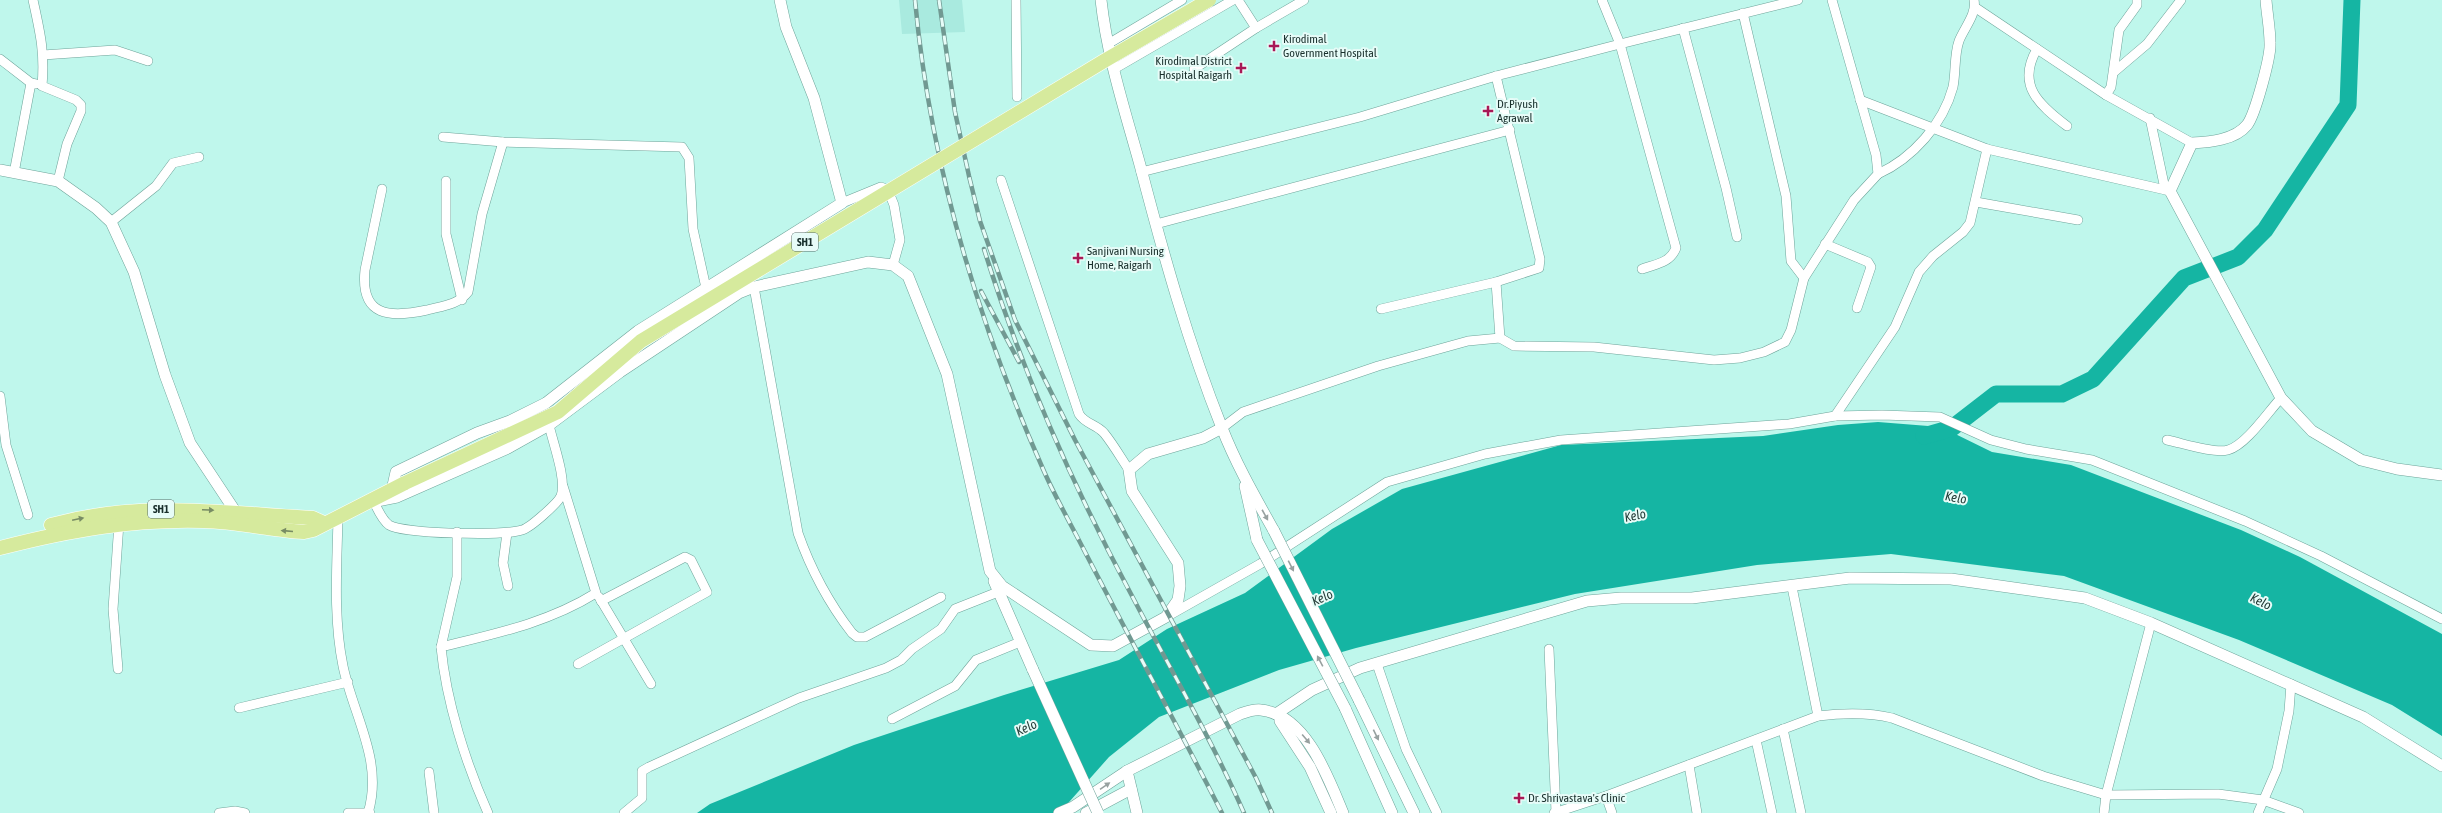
<svg xmlns="http://www.w3.org/2000/svg" width="2442" height="813" font-family="'Asap Condensed',sans-serif">
	<style>
		.built { fill: #a9eadf }
		.water { fill: #15b5a3 }
		.lines { fill: none; stroke-linecap: round; stroke-linejoin: round }
		.river { stroke: #15b5a3; stroke-width: 17 }
		.minor-casing { stroke: #6ea49a; stroke-width: 10 }
		.tertiary-casing { stroke: #6ea49a; stroke-width: 12 }
		.primary-casing { stroke: #fff; stroke-width: 15 }
		.minor { stroke: #fff; stroke-width: 9 }
		.tertiary { stroke: #fff; stroke-width: 11 }
		.primary { stroke: #d6ea9d; stroke-width: 14 }
		.rail-casing { stroke: #719992; stroke-width: 4.5 }
		.rail { stroke: #e7fcf8; stroke-width: 3; stroke-dasharray: 9; stroke-linecap: butt }
		.tertiary-bridge-casing { stroke: #6ea49a; stroke-width: 12; stroke-linecap: butt }
		.primary-bridge-casing { stroke: #fff; stroke-width: 15; stroke-linecap: butt }
		.tertiary-bridge { stroke: #fff; stroke-width: 11 }
		.primary-bridge { stroke: #d6ea9d; stroke-width: 14 }
		.oneway { fill: #788c64 }
		.oneway2 { fill: #98a1a0 }
		.poi-dot { fill: #a81856; stroke: #e7fcf8; stroke-width: 1.5 }
		.labels { text-anchor: middle; stroke-width: 4; stroke-linejoin: round; paint-order: stroke }
		.shield { fill: #e7fcf8; stroke: #576c69; stroke-width: 1 }
		.shield-label { font-size: 11px; font-weight: bold; fill: #192f2c }
		.poi-label { font-size: 12px; fill: #192f2c; stroke: #e7fcf8; text-anchor: start }
		.water-label { font-size: 13px; font-style: italic; fill: #233a36; stroke: #e7fcf8 }
	</style>
	<rect width="100%" height="100%" fill="#bff7ec"/>
	<path class="built" d="M899 0H962L965 32 902 34Z"/>
	<path class="water" d="M1878 422 1941 427 1992 452 2071 465 2241 530 2300 557 2442 634V736L2392 705 2239 640 2064 576 1891 554 1757 565 1575 594 1356 648 1279 670 1159 717 1109 757 1062 810 1055 813H697L710 804 854 745 1004 695 1119 660 1167 629 1245 593 1332 529 1402 489 1561 445 1763 436 1838 425Z"/>
	<g class="lines">
		<path class="river" d="M1924 436 1952 428 1996 394H2062L2093 379 2184 278 2238 257 2265 230 2348 105 2352 0"/>
		<defs>
			<g id="minor">
				<path d="M33 0C40 32 45 52 42 86L76 100 81 105V111L67 144 58 181"/>
				<path d="M1016 0 1017 97"/>
				<path d="M1238 0 1256 28"/>
				<path d="M1602 0 1620 44 1676 248C1670 263 1656 264 1642 269"/>
				<path d="M1976 8 2106 95 2192 143"/>
				<path d="M1743 13 1786 196 1791 261 1804 278"/>
				<path d="M1683 28 1726 188 1737 237"/>
				<path d="M1108 44 1182 0"/>
				<path d="M2037 49C2016 85 2039 105 2067 126"/>
				<path d="M43 55 115 50 148 61"/>
				<path d="M0 59 31 83 36 84"/>
				<path d="M1114 69 1233 0"/>
				<path d="M1194 69 1256 28 1304 0"/>
				<path d="M2114 72 2147 44 2181 0"/>
				<path d="M2106 95 2111 87 2119 30 2137 5V0"/>
				<path d="M1860 100 1987 149 2170 191"/>
				<path d="M2150 118 2165 189"/>
				<path d="M443 137 503 142 682 147 689 158 693 229 706 288"/>
				<path d="M1141 172 1360 117 1496 76 1620 44 1798 0"/>
				<path d="M14 173 31 83"/>
				<path d="M1878 174C1913 158 1943 124 1953 87 1956 72 1954 55 1959 41 1964 28 1977 14 1974 0"/>
				<path d="M1001 180 1079 414C1085 424 1096 424 1104 433 1113 444 1121 458 1129 470"/>
				<path d="M446 181V234L462 300"/>
				<path d="M382 189 365 270C360 317 390 318 427 310 442 306 458 305 468 292L482 214 503 142"/>
				<path d="M1976 202 2078 220"/>
				<path d="M842 203 881 187 888 190 894 205 900 240 893 265"/>
				<path d="M111 222 156 186 173 163 199 157"/>
				<path d="M1156 224 1510 130"/>
				<path d="M1825 244 1868 262 1871 267 1857 308"/>
				<path d="M1496 282 1500 338"/>
				<path d="M754 287 798 533C811 570 828 602 852 633L857 637H865L941 597"/>
				<path d="M1381 309 1496 282 1539 268 1540 259 1496 76"/>
				<path d="M0 396 6 445 28 515"/>
				<path d="M1835 416 1895 327 1919 272 1933 256 1963 232 1970 223 1987 149"/>
				<path d="M1222 428 1243 412 1378 366 1468 341 1500 338 1514 346 1594 347 1714 360 1740 358 1764 352 1785 342 1791 330 1804 278 1854 200 1878 174 1876 155 1832 0"/>
				<path d="M2167 440C2182 443 2214 454 2228 450 2246 445 2268 412 2281 398"/>
				<path d="M374 502C378 510 382 520 389 525 403 534 505 536 522 530 530 528 558 503 561 496 567 480 553 443 549 425"/>
				<path d="M338 517C337 566 333 617 343 666 353 715 384 761 368 813"/>
				<path d="M507 533 503 563 508 586"/>
				<path d="M1792 587 1818 716"/>
				<path d="M599 597 651 684"/>
				<path d="M1168 616 1260 564 1387 482 1485 454 1561 440 1789 424 1835 416 1882 415 1940 417 1991 440 2026 449 2092 460 2245 521 2321 556 2442 619"/>
				<path d="M441 647 457 577V532"/>
				<path d="M1549 649 1556 812"/>
				<path d="M578 664 707 592 691 560 685 557 601 601"/>
				<path d="M1377 664 1406 749 1437 813"/>
				<path d="M118 669 113 609 119 523"/>
				<path d="M239 708 348 682"/>
				<path d="M892 719 955 686 976 660 1020 642"/>
				<path d="M1783 729 1801 813"/>
				<path d="M1756 740 1772 813"/>
				<path d="M1689 765 1697 813"/>
				<path d="M429 772 434 813"/>
				<path d="M1606 796 1612 813"/>
				<path d="M219 813 235 811 245 813"/>
				<path d="M348 813H370"/>
				<path d="M488 813C466 764 446 701 441 647 494 634 548 623 596 593L563 486"/>
				<path d="M624 813 642 798V771L649 767 799 698 886 668 901 660 912 649 941 629 955 609 998 592"/>
				<path d="M1554 813 1606 796 1818 716C1843 713 1867 712 1892 718L2043 776 2106 795 2218 794 2263 800 2299 813"/>
				<path d="M2104 813 2106 795 2151 623"/>
				<path d="M2258 813 2277 769 2289 711 2291 684"/>
			</g>
			<g id="tertiary">
				<path d="M1101 0C1107 56 1125 111 1140 165 1163 253 1188 343 1222 428 1236 464 1255 497 1274 531"/>
				<path d="M2266 0C2267 14 2270 29 2270 43 2271 56 2255 115 2247 125 2235 140 2210 142 2192 143L2170 191 2281 398 2312 431 2361 460 2397 469 2442 475"/>
				<path d="M0 170 58 181 96 208 111 222 134 272 165 375 190 443 239 517"/>
				<path d="M1245 486 1257 540"/>
				<path d="M392 490 396 472 477 433 510 421 546 403 638 331 842 203 814 98 786 27 780 0"/>
				<path d="M377 501 397 497 508 448 549 425 620 372 739 293 754 287 868 262 893 265 908 276 947 374 990 571 1002 586 1091 645 1113 646 1166 617 1178 600 1180 586 1178 563 1132 491 1129 470 1148 454 1203 438 1222 428"/>
				<path d="M994 581 1033 670"/>
				<path d="M1359 700 1414 813"/>
				<path d="M1345 708 1392 813"/>
				<path d="M1276 714 1312 690 1360 668 1587 601 1621 598H1692L1850 578 1951 579 2085 598 2151 623 2363 717 2442 766"/>
				<path d="M1280 721 1310 767 1331 813"/>
				<path d="M1059 813 1073 807 1127 771"/>
				<path d="M1086 813 1131 789"/>
				<path d="M1137 813 1127 771 1240 714C1246 712 1254 709 1261 710 1306 715 1328 777 1343 813"/>
			</g>
			<g id="primary">
				<path d="M51 525C142 500 221 513 313 518L324 523"/>
				<path d="M0 548C70 530 132 519 204 521 238 522 271 530 304 532L313 530 405 483"/>
			</g>
		</defs>
		<use href="#minor" class="minor-casing"/>
		<use href="#tertiary" class="tertiary-casing"/>
		<use href="#primary" class="primary-casing"/>
		<use href="#minor" class="minor"/>
		<use href="#tertiary" class="tertiary"/>
		<use href="#primary" class="primary"/>
		<defs>
			<g id="rail">
				<path d="M915 0C930 162 977 320 1043 469 1055 497 1071 524 1085 552 1130 639 1177 725 1222 813"/>
				<path d="M939 0 955 112 969 176 980 221 1015 320 1075 440 1256 778 1272 813"/>
				<path d="M984 249C1021 369 1072 484 1131 594 1169 667 1211 738 1244 813"/>
				<path d="M981 291 1019 362"/>
			</g>
		</defs>
		<use href="#rail" class="rail-casing"/>
		<use href="#rail" class="rail"/>
		<defs>
			<g id="tertiary-bridge">
				<path d="M1274 531 1359 700"/>
				<path d="M1257 540 1345 708"/>
				<path d="M1033 670 1098 813"/>
			</g>
			<path id="primary-bridge" d="M405 483 558 412 641 341 1104 61 1209 0"/>
		</defs>
		<use href="#tertiary-bridge" class="tertiary-bridge-casing"/>
		<use href="#primary-bridge" class="primary-bridge-casing"/>
		<use href="#tertiary-bridge" class="tertiary-bridge"/>
		<use href="#primary-bridge" class="primary-bridge"/>
	</g>
	<defs><path id="oneway-solid" d="M-6-.8H1V-3.2L6.5 0L1 3.2V.8H-6Z"/></defs>
	<g class="oneway">
		<use href="#oneway-solid" transform="translate(208 510) rotate(2)"/>
		<use href="#oneway-solid" transform="translate(78 519) rotate(-12)"/>
		<use href="#oneway-solid" transform="translate(287 531) rotate(-175)"/>
	</g>
	<g class="oneway2">
		<use href="#oneway-solid" transform="translate(1265 515) rotate(61)"/>
		<use href="#oneway-solid" transform="translate(1291 566) rotate(63)"/>
		<use href="#oneway-solid" transform="translate(1320 661) rotate(-118)"/>
		<use href="#oneway-solid" transform="translate(1376 735) rotate(64)"/>
		<use href="#oneway-solid" transform="translate(1306 739) rotate(50)"/>
		<use href="#oneway-solid" transform="translate(1105 786) rotate(-34)"/>
	</g>
	<g class="poi-dot">
		<path d="M1272 40h4v4h4v4h-4v4h-4v-4h-4v-4h4z"/>
		<path d="M1239 62h4v4h4v4h-4v4h-4v-4h-4v-4h4z"/>
		<path d="M1486 105h4v4h4v4h-4v4h-4v-4h-4v-4h4z"/>
		<path d="M1076 252h4v4h4v4h-4v4h-4v-4h-4v-4h4z"/>
		<path d="M1517 792h4v4h4v4h-4v4h-4v-4h-4v-4h4z"/>
	</g>
	<g class="labels">
		<g class="shield">
			<rect x="792" y="233" width="26" height="18" rx="3"/>
			<rect x="148" y="500" width="26" height="18" rx="3"/>
		</g>
		<g class="shield-label">
			<text x="805" y="246">SH1</text>
			<text x="161" y="513">SH1</text>
		</g>
		<g class="poi-label">
			<text x="1283" y="43">Kirodimal<tspan x="1283" dy="14">Government Hospital</tspan></text>
			<text x="1232" y="65" text-anchor="end">Kirodimal District<tspan x="1232" dy="14">Hospital Raigarh</tspan></text>
			<text x="1497" y="108">Dr.Piyush<tspan x="1497" dy="14">Agrawal</tspan></text>
			<text x="1087" y="255">Sanjivani Nursing<tspan x="1087" dy="14">Home, Raigarh</tspan></text>
			<text x="1528" y="802">Dr. Shrivastava's Clinic</text>
		</g>
		<g class="water-label">
			<text transform="translate(1956 497) rotate(10)" y="5">Kelo</text>
			<text transform="translate(1635 515) rotate(-12)" y="5">Kelo</text>
			<text transform="translate(1322 597) rotate(-24)" y="5">Kelo</text>
			<text transform="translate(2261 601) rotate(26)" y="5">Kelo</text>
			<text transform="translate(1026 727) rotate(-24)" y="5">Kelo</text>
		</g>
	</g>
</svg>
